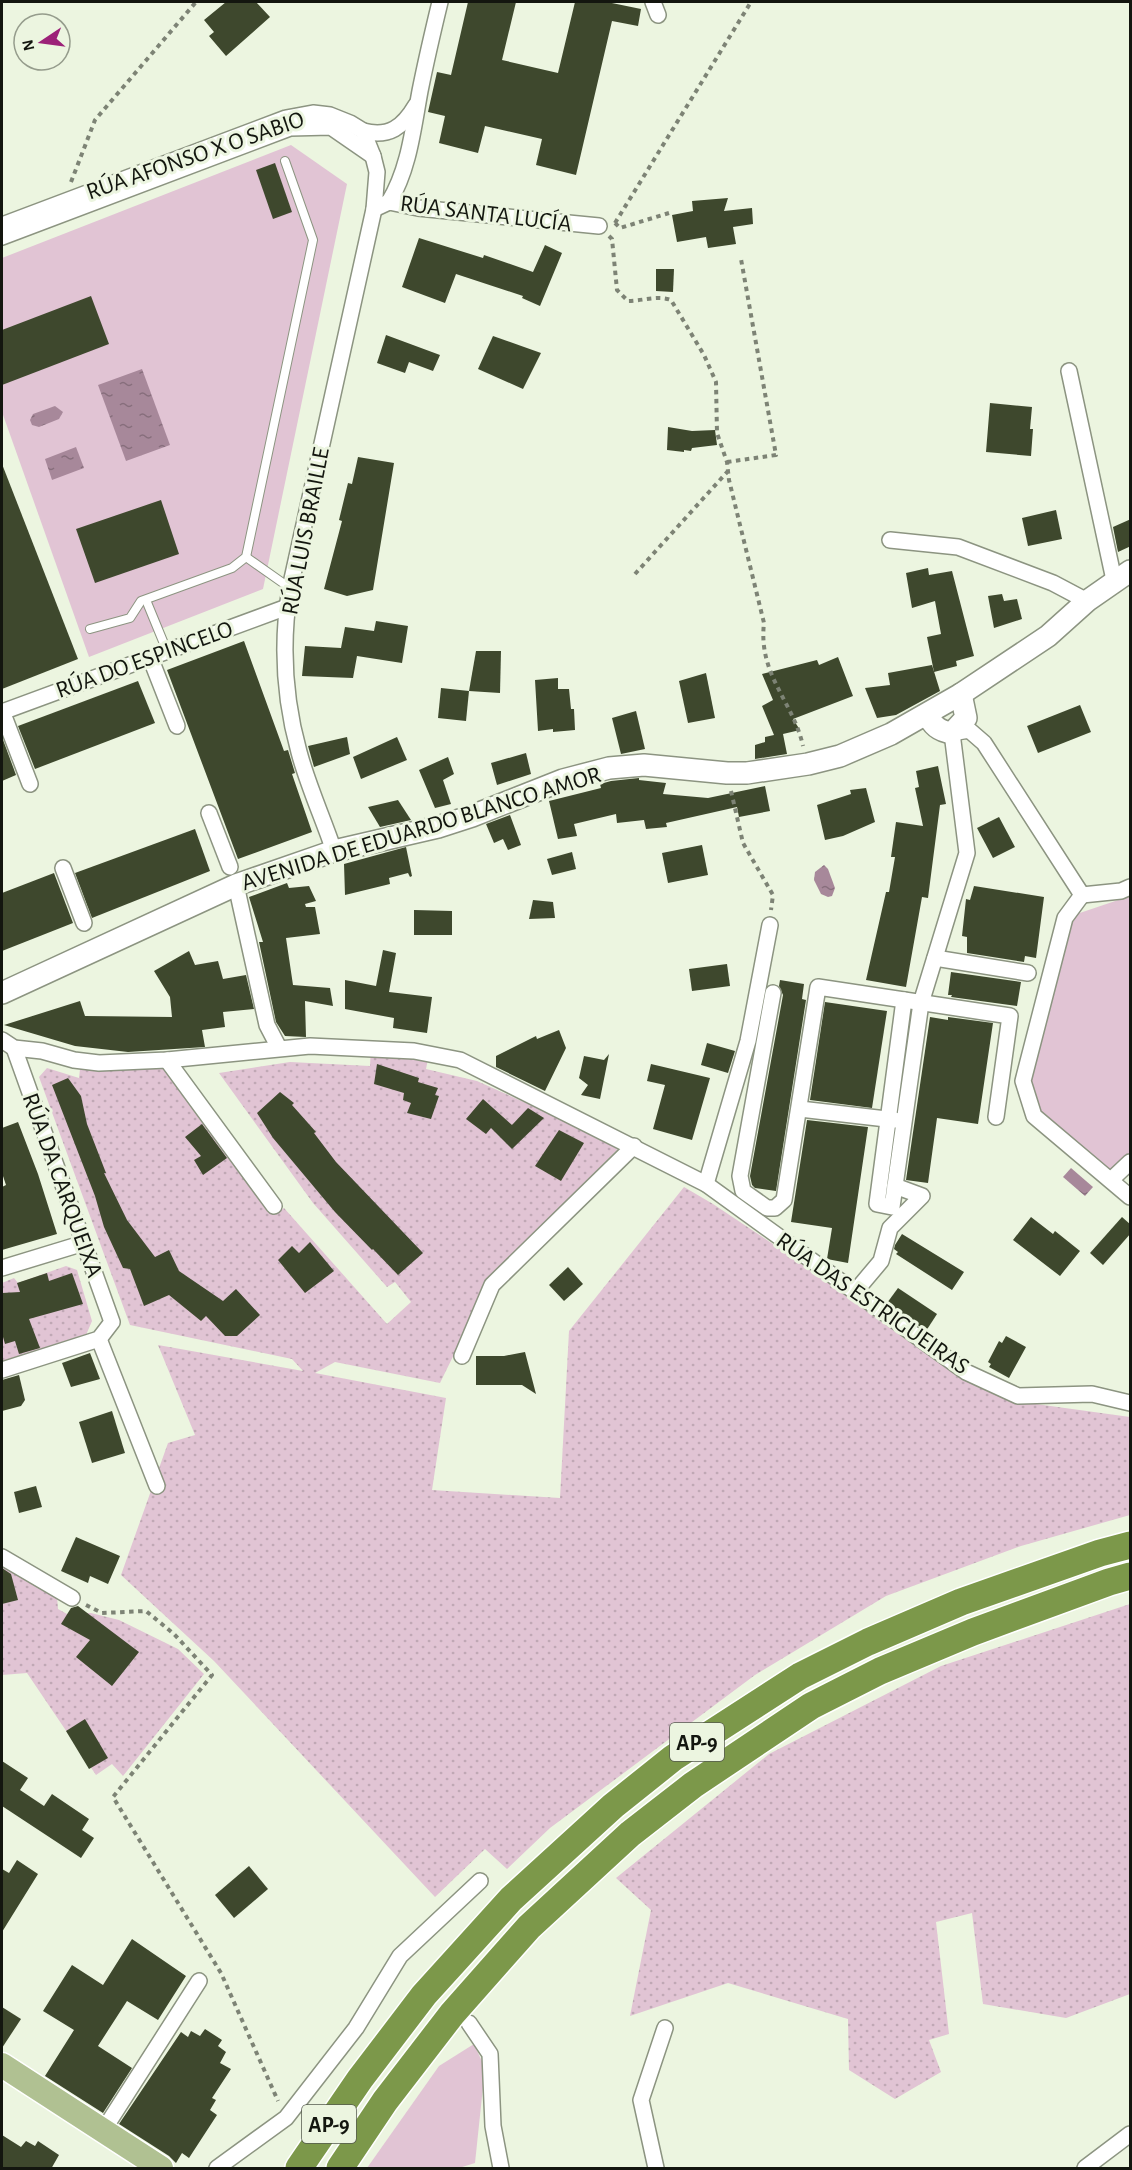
<svg xmlns="http://www.w3.org/2000/svg" width="1132" height="2170" font-family="'Alegreya Sans',sans-serif">
	<style>
		.grass { fill: url(#grass-dots) }
		.park { fill: #e1c4d4 }
		.water { fill: url(#water-ripples) }
		.building { fill: #3e482d }
		.lines { fill: none; stroke-linecap: round; stroke-linejoin: round }
		.lane-casing { stroke: #8c9481; stroke-width: 10 }
		.street-casing { stroke: #8c9481; stroke-width: 18 }
		.secondary-casing { stroke: #8c9481; stroke-width: 24 }
		.primary-casing { stroke: #fff; stroke-width: 27 }
		.highway-casing { stroke: #fff; stroke-width: 30 }
		.path { stroke: #7d8375; stroke-width: 4; stroke-dasharray: 4.5 4.5; stroke-linecap: butt }
		.lane { stroke: #fff; stroke-width: 8 }
		.street { stroke: #fff; stroke-width: 15 }
		.secondary { stroke: #fff; stroke-width: 21 }
		.primary { stroke: #b0c192; stroke-width: 24 }
		.highway { stroke: #7c984a; stroke-width: 27 }
		.labels { text-anchor: middle; stroke-width: 6; stroke-linejoin: round; paint-order: stroke }
		.shield { fill: #ecf5e0; stroke: #54594e; stroke-width: 1.5 }
		.shield-label { font-size: 22px; font-weight: bold; fill: #13160f }
		.street-label { font-size: 24px; fill: #13160f; stroke: #ecf5e0 }
	</style>
	<defs>
		<pattern id="grass-dots" width="8" height="8" patternUnits="userSpaceOnUse" patternTransform="scale(1.5)"><rect width="8" height="8" fill="#e1c4d4"/><path d="M2 2h.1M6 6h.1" fill="none" stroke="#c0a8b5" stroke-width="1.8" stroke-linecap="round"/></pattern>
		<pattern id="water-ripples" width="26" height="14" patternUnits="userSpaceOnUse" patternTransform="scale(1.5)"><rect width="26" height="14" fill="#a7889a"/><path d="M2 4q2-2 4 0t4 0M15 11q2-2 4 0t4 0" fill="none" stroke="#876e7c"/></pattern>
	</defs>
	<rect width="100%" height="100%" fill="#ecf5e0"/>
	<g class="grass">
		<path d="M371 1048 429 1054 426 1069 477 1081 615 1143 617 1150 494 1273 440 1383 335 1362 315 1373 446 1398 432 1490 560 1498 569 1331 684 1187 713 1204 1006 1400 1130 1417V1515L1021 1546 886 1596 755 1675 550 1828 507 1869 485 1849 435 1897 214 1661 121 1575 168 1443 195 1435 158 1345 303 1371 292 1359 130 1325 39 1077 47 1068 79 1078 80 1069 167 1068 235 1152 274 1215 284 1208 387 1324 411 1302 395 1282 387 1287 313 1203 219 1073 290 1062 370 1066Z"/>
		<path d="M66 1266 77 1270 92 1321 86 1335 2 1363V1283L14 1278 18 1283Z"/>
		<path d="M2 1563 57 1596 58 1609 67 1614 91 1613 119 1620 178 1649 204 1674 123 1776 112 1764 96 1775 27 1673 2 1675Z"/>
		<path d="M1130 1604V1994L1066 2018 983 2004 972 1913 936 1922 949 2034 929 2040 941 2072 895 2099 849 2070 848 2019 728 1983 630 2016 651 1910 616 1878 769 1754 941 1666Z"/>
	</g>
	<g class="park">
		<path d="M291 145 347 184 263 589 89 657 2 412V258Z"/>
		<path d="M1130 896V1162L1112 1179 1034 1116 1023 1081 1065 918Z"/>
		<path d="M474 2044 485 2068 475 2163 459 2168H367L439 2066Z"/>
	</g>
	<g class="water">
		<path d="M142 369 170 445 126 461 98 385Z"/>
		<path d="M55 406 63 412 59 419 39 427 32 425 30 420 33 414Z"/>
		<path d="M76 447 84 468 52 480 45 459Z"/>
		<path d="M824 865 828 869 835 888 832 896 828 897 821 894 814 880 815 872Z"/>
		<path d="M1071 1168 1093 1187 1085 1196 1063 1177Z"/>
	</g>
	<g class="building">
		<path d="M226 2H256L270 17 226 56 209 36 214 32 204 20Z"/>
		<path d="M468 2H516L502 60 558 73 575 2H607L641 9 638 26 612 21 576 175 536 165 542 139 485 126 478 153 439 143 445 116 428 112 437 72 451 75Z"/>
		<path d="M275 163 292 212 273 219 256 170Z"/>
		<path d="M728 198 724 211 752 208 753 224 733 227 736 244 708 248 706 237 677 242 672 215 693 211 692 201Z"/>
		<path d="M419 238 483 258 484 255 533 272 545 245 562 253 540 306 522 298 523 296 456 274 445 303 402 287Z"/>
		<path d="M656 269H674L673 292 656 291Z"/>
		<path d="M91 296 109 344 2 385V330Z"/>
		<path d="M386 335 440 355 433 371 409 362 405 373 377 363Z"/>
		<path d="M493 336 541 353 523 389 478 369Z"/>
		<path d="M990 403 1032 407 1030 429H1033L1031 456 986 452Z"/>
		<path d="M668 427 692 431 715 430 717 445 692 448 691 451 684 450V452L667 450Z"/>
		<path d="M358 457 394 463 373 590 347 596 324 589 342 521 339 520 348 483 352 484Z"/>
		<path d="M2 464 78 659 2 689Z"/>
		<path d="M161 500 179 554 95 583 76 529Z"/>
		<path d="M1056 510 1062 539 1028 546 1022 518Z"/>
		<path d="M1131 519V546L1118 552 1113 527Z"/>
		<path d="M928 568 929 575 952 571 974 656 956 661 957 666 934 672 927 637 941 634 935 601 912 608 906 573Z"/>
		<path d="M1002 594 1004 601 1017 599 1022 619 994 628 988 596Z"/>
		<path d="M376 621 408 626 402 663 357 656 353 678 302 676 305 646 341 648 345 627 374 631Z"/>
		<path d="M244 641 284 751 288 750 295 773 292 774 312 832 238 859 167 670Z"/>
		<path d="M476 651H501L500 693 469 691Z"/>
		<path d="M838 657 853 696 793 719 800 730 783 734 787 754 755 759V745L765 742V737L774 735 762 706 773 700 762 674 817 660 819 665Z"/>
		<path d="M932 665 940 691 896 715 877 718 865 688 890 685 888 673Z"/>
		<path d="M706 673 715 718 688 723 679 681Z"/>
		<path d="M558 678V689H569L571 709H574L575 730 553 732V729L538 731 535 680Z"/>
		<path d="M138 681 155 723 35 769 18 726Z"/>
		<path d="M441 688 469 691 466 721 438 718Z"/>
		<path d="M1080 705 1091 732 1038 753 1027 726Z"/>
		<path d="M636 711 645 749 621 754 612 718Z"/>
		<path d="M2 737 16 775 2 781Z"/>
		<path d="M347 737 350 754 314 767 308 746Z"/>
		<path d="M397 737 407 760 361 779 353 757Z"/>
		<path d="M526 753 531 774 497 785 491 763Z"/>
		<path d="M448 757 454 774 443 780 451 804 435 808 419 770Z"/>
		<path d="M938 766 946 804 940 805 928 898 922 897 906 987 866 980 886 892H889L895 857H891L896 822 923 826 915 788 919 787 916 771Z"/>
		<path d="M639 778V780L666 783 663 794 708 798 765 786 770 811 739 817 737 807 666 823 667 827 646 829 644 820 617 823 616 814 574 824 577 836 558 839 549 801 601 788 600 784 611 781Z"/>
		<path d="M866 788 875 822 843 836 825 840 817 805 851 794 850 790Z"/>
		<path d="M398 800 411 820 380 827 368 807Z"/>
		<path d="M510 815 521 845 508 850 503 839 494 843 486 824Z"/>
		<path d="M999 817 1015 847 993 858 977 828Z"/>
		<path d="M195 829 210 871 92 918 75 873Z"/>
		<path d="M702 845 708 875 668 883 662 853Z"/>
		<path d="M406 847 412 876 410 877 408 873 389 878 390 884 345 895 344 864Z"/>
		<path d="M572 852 576 869 552 875 547 859Z"/>
		<path d="M54 873 73 923 2 951V893Z"/>
		<path d="M287 883 289 888 309 886 316 901 305 904 306 907H315L320 934 286 938 293 985 330 988 333 1006 305 1001 306 1037 285 1036 276 1022 259 942H263L249 897Z"/>
		<path d="M974 886 1044 897 1036 958 1025 956 1024 962 967 953V937L962 936 966 899 970 900Z"/>
		<path d="M533 900 553 902 555 918 529 919Z"/>
		<path d="M414 910 452 911V935H414Z"/>
		<path d="M383 950 396 953 389 992 432 997 427 1033 393 1028 394 1018 345 1009V980L376 986Z"/>
		<path d="M189 951 195 965 218 961 223 979 246 975 254 1009 223 1012 225 1027 202 1030 205 1047 128 1052 75 1046 4 1025 80 1001 85 1016 172 1017 170 997 154 971Z"/>
		<path d="M727 964 730 986 692 991 689 969Z"/>
		<path d="M951 972 1021 982 1017 1006 951 997 952 995H948Z"/>
		<path d="M780 980 804 984 802 999 806 1000 776 1191 755 1188 752 1185 750 1176 783 995 779 986Z"/>
		<path d="M825 1002 887 1011 872 1108 810 1100Z"/>
		<path d="M930 1017 948 1020V1017L993 1023 978 1124 937 1118 928 1183 906 1180Z"/>
		<path d="M559 1030 566 1048 545 1091 496 1067V1056L536 1036 537 1039Z"/>
		<path d="M707 1043 735 1051 728 1073 701 1065Z"/>
		<path d="M609 1054 600 1099 581 1095 588 1085 579 1078 584 1056 604 1060Z"/>
		<path d="M377 1064 419 1078 418 1082 438 1088 435 1095 439 1096 431 1119 407 1113 411 1103 403 1100 404 1093 374 1084Z"/>
		<path d="M651 1064 710 1078 692 1140 653 1129 665 1085 647 1081Z"/>
		<path d="M68 1078 81 1096 87 1124 106 1173H104L127 1220 155 1257 169 1250 179 1271 223 1301 236 1289 260 1315 237 1336H225L206 1316 201 1321 169 1295 144 1306 130 1269 123 1268 104 1227 95 1196 52 1085Z"/>
		<path d="M280 1092 294 1103 292 1105 316 1132 314 1133 336 1162 423 1253 398 1275 373 1249 372 1250 335 1212 273 1138 257 1113Z"/>
		<path d="M483 1099 512 1125 528 1108 544 1118 512 1149 491 1128 486 1134 466 1119Z"/>
		<path d="M807 1120 868 1127 848 1263 827 1259 832 1228 791 1222Z"/>
		<path d="M18 1122 38 1174 57 1234 2 1250V1187L6 1185 2 1173V1128Z"/>
		<path d="M202 1124 227 1158 203 1175 194 1160 201 1156 185 1137Z"/>
		<path d="M559 1130 584 1143 561 1181 535 1166Z"/>
		<path d="M1031 1217 1053 1234 1055 1231 1080 1251 1060 1276 1013 1240Z"/>
		<path d="M1122 1217 1131 1225V1233L1103 1265 1090 1253Z"/>
		<path d="M902 1234 964 1272 952 1290 896 1254 898 1252 894 1249 895 1245Z"/>
		<path d="M310 1242 334 1271 305 1293 278 1260 292 1246 299 1253Z"/>
		<path d="M568 1267 583 1284 564 1301 549 1285Z"/>
		<path d="M47 1273 49 1281 72 1273 83 1304 29 1319 40 1348 19 1354 15 1341 5 1344 3 1337H2V1293L20 1292 17 1283Z"/>
		<path d="M898 1288 937 1314 926 1331 887 1303Z"/>
		<path d="M1006 1336 1026 1347 1009 1378 989 1367 991 1364 988 1362 999 1341 1002 1343Z"/>
		<path d="M525 1352 536 1394 522 1385H476V1356H504Z"/>
		<path d="M90 1353 100 1379 71 1387 62 1363Z"/>
		<path d="M19 1375 25 1400 21 1406 2 1411V1380Z"/>
		<path d="M112 1411 125 1453 92 1463 79 1422Z"/>
		<path d="M36 1486 42 1507 19 1513 14 1492Z"/>
		<path d="M76 1537 120 1556 108 1584 90 1576 88 1583 61 1571Z"/>
		<path d="M2 1568 11 1574 18 1600 2 1604Z"/>
		<path d="M78 1606 139 1652 112 1686 76 1657 90 1640 61 1624 71 1608Z"/>
		<path d="M85 1719 108 1758 89 1769 66 1731Z"/>
		<path d="M2 1761 28 1778 20 1790 44 1806 52 1794 89 1819 82 1830 94 1838 81 1858 2 1806Z"/>
		<path d="M17 1860 38 1874 2 1932V1869L9 1873Z"/>
		<path d="M249 1866 268 1889 234 1918 215 1895Z"/>
		<path d="M132 1939 186 1976 158 2020 127 2001 98 2046 132 2068 103 2113 45 2076 74 2030 43 2011 72 1965 103 1985Z"/>
		<path d="M2 2007 21 2019 2 2048Z"/>
		<path d="M205 2029 222 2040 218 2046 226 2052 220 2063 231 2069 212 2098 216 2100 210 2110 217 2115 189 2158 182 2153 176 2163 169 2156 119 2124 181 2032 188 2037 191 2031 200 2036Z"/>
		<path d="M2 2135 21 2147 26 2141 35 2146 38 2141 59 2155 51 2169H2Z"/>
	</g>
	<g class="lines">
		<defs>
			<g id="lane">
				<path d="M246 557 290 588"/>
				<path d="M146 600 167 651"/>
				<path d="M90 629 130 618 141 601 232 568 246 557 313 240 285 161"/>
			</g>
			<g id="street">
				<path d="M653 2 658 15"/>
				<path d="M363 131C389 138 403 127 416 105"/>
				<path d="M389 202C409 169 413 129 420 91 426 61 433 31 440 2"/>
				<path d="M374 209 389 202 418 208 599 226"/>
				<path d="M2 225 286 118 313 113 330 115 350 123 363 131 373 156 377 172 374 209 290 588C281 643 284 698 299 752 308 786 323 818 334 851"/>
				<path d="M2 237 290 128 331 127 373 156"/>
				<path d="M1069 371 1114 580"/>
				<path d="M890 540 958 547 1053 583 1087 601"/>
				<path d="M150 657 177 726"/>
				<path d="M2 711 30 784"/>
				<path d="M2 712 287 607"/>
				<path d="M209 813 230 867"/>
				<path d="M63 868 84 923"/>
				<path d="M236 885 267 1025 279 1048"/>
				<path d="M1082 895 1121 891 1130 887"/>
				<path d="M935 958 1028 973"/>
				<path d="M773 993 740 1176 743 1191 767 1208H775L784 1200 818 987 1010 1016 996 1117"/>
				<path d="M904 1000 877 1204 892 1207 921 1003 967 853 952 733 969 730 984 743 1082 895 1065 918 1023 1081 1034 1116 1130 1197"/>
				<path d="M2 1040 14 1048 42 1051 74 1060 99 1063 167 1060 310 1046 414 1051 460 1060 706 1184 966 1372 1018 1396 1092 1394 1130 1403"/>
				<path d="M167 1060 274 1206"/>
				<path d="M800 1109 895 1120"/>
				<path d="M1112 1179 1130 1162"/>
				<path d="M706 1184 748 1041 770 925"/>
				<path d="M2 1268 84 1243"/>
				<path d="M853 1290 860 1286 881 1261 890 1228 922 1196 895 1186"/>
				<path d="M99 1339 157 1486"/>
				<path d="M462 1356 492 1285 634 1146"/>
				<path d="M2 1370 99 1339 112 1322 14 1048"/>
				<path d="M2 1557 72 1598"/>
				<path d="M469 2023 490 2054 493 2126 501 2168"/>
				<path d="M103 2131 199 1981"/>
				<path d="M217 2168 286 2118 356 2028 400 1956 480 1881"/>
				<path d="M656 2168 641 2100 665 2028"/>
				<path d="M1085 2168 1130 2134"/>
			</g>
			<g id="secondary">
				<path d="M928 714C932 726 939 731 952 733L966 718 961 694"/>
				<path d="M2 993 236 885 334 851 438 827 472 816 563 780 609 768 644 765 727 773H747L808 764 840 756 891 734 961 694 1048 636 1087 601 1130 571"/>
			</g>
			<path id="primary" d="M2 2065 161 2168"/>
			<g id="highway">
				<path d="M299 2168 360 2079 424 1995 511 1899 613 1806 673 1758 800 1676 868 1642 961 1602 1100 1553 1130 1545"/>
				<path d="M340 2168 385 2101 452 2014 529 1927 630 1834 693 1785 811 1706 880 1671 973 1632 1109 1582 1130 1576"/>
			</g>
		</defs>
		<use href="#lane" class="lane-casing"/>
		<use href="#street" class="street-casing"/>
		<use href="#secondary" class="secondary-casing"/>
		<use href="#primary" class="primary-casing"/>
		<use href="#highway" class="highway-casing"/>
		<g class="path">
			<path d="M71 182 95 120 196 2"/>
			<path d="M615 223 751 2"/>
			<path d="M615 223 620 228 669 213"/>
			<path d="M609 236 612 239 617 290 628 301C642 301 658 295 671 300L704 355 716 382 717 433 727 462 729 480 764 623C758 675 793 701 803 746"/>
			<path d="M727 462 776 455 741 259"/>
			<path d="M635 574 728 471"/>
			<path d="M731 791 743 843 773 895 771 910"/>
			<path d="M86 1605 102 1613 146 1611 174 1634 212 1675 113 1797 221 1973 278 2101"/>
		</g>
		<use href="#lane" class="lane"/>
		<use href="#street" class="street"/>
		<use href="#secondary" class="secondary"/>
		<use href="#primary" class="primary"/>
		<use href="#highway" class="highway"/>
	</g>
	<g class="labels">
		<g class="shield">
			<rect x="670" y="1723" width="54" height="38" rx="4.5"/>
			<rect x="302" y="2105" width="54" height="38" rx="4.5"/>
		</g>
		<g class="shield-label">
			<text x="697" y="1750">AP-9</text>
			<text x="329" y="2132">AP-9</text>
		</g>
		<g class="street-label">
			<text transform="translate(195 155) rotate(-19)" y="8">RÚA AFONSO X O SABIO</text>
			<text transform="translate(486 213) rotate(7)" y="8">RÚA SANTA LUCÍA</text>
			<text transform="translate(305 531) rotate(-79)" y="8">RÚA LUIS BRAILLE</text>
			<text transform="translate(144 659) rotate(-20)" y="8">RÚA DO ESPINCELO</text>
			<text transform="translate(421 828) rotate(-17)" y="8">AVENIDA DE EDUARDO BLANCO AMOR</text>
			<text transform="translate(63 1185) rotate(70)" y="8">RÚA DA CARQUEIXA</text>
			<text transform="translate(873 1303) rotate(35)" y="8">RÚA DAS ESTRIGUEIRAS</text>
		</g>
	</g>
	<rect width="1132" height="2170" fill="none" stroke="#13160f" stroke-width="6"/>
	<g transform="translate(42 42) rotate(257)"><circle r="28" fill="#ecf5e0" stroke="#959c8c" stroke-width="1.5"/>
	<path d="M0-4.5L10 22L0 15L-10 22Z" fill="#9c2178"/>
	<text y="-9" font-size="16" font-weight="bold" text-anchor="middle" fill="#13160f">N</text>
	</g>
</svg>
